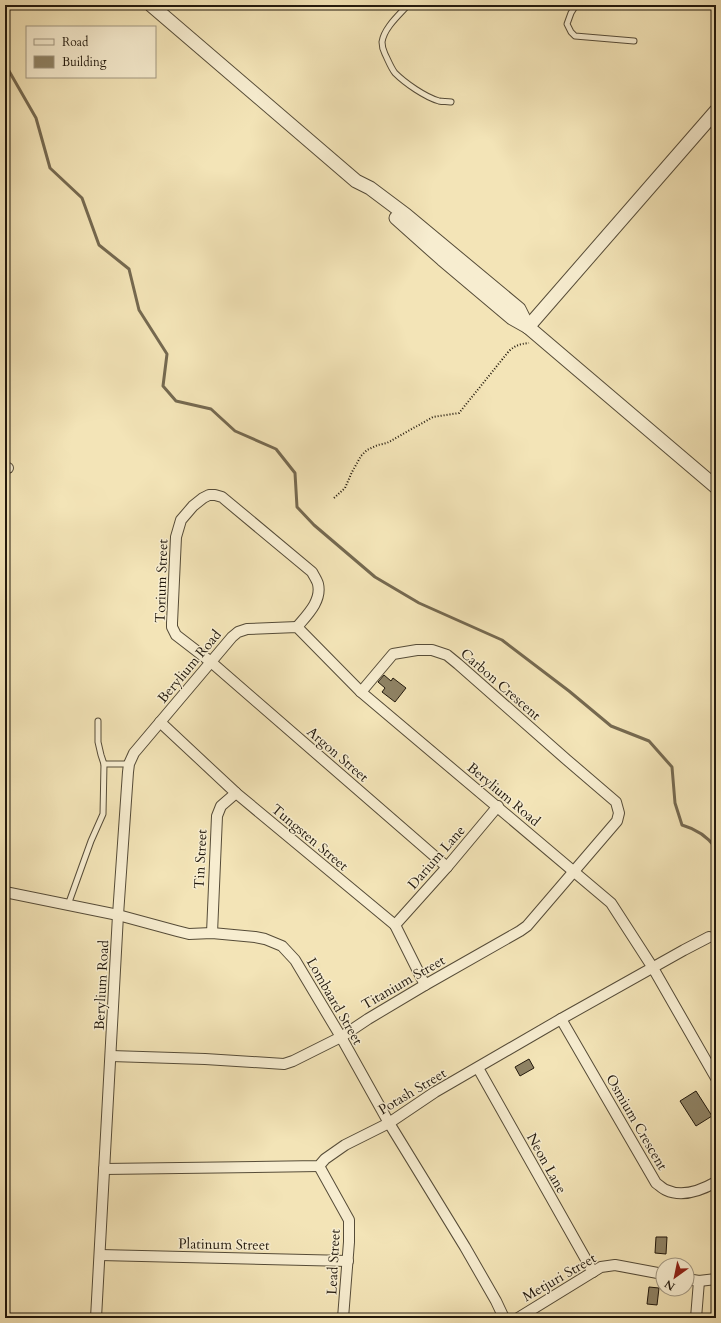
<svg xmlns="http://www.w3.org/2000/svg" width="721" height="1323" font-family="Cardo,serif">
	<style>
		.lines { fill: none; stroke-linecap: round; stroke-linejoin: round }
		.stream { stroke: #756950; stroke-width: 3 }
		.building { fill: #8f8365; stroke: #22190d }
		.service-casing { stroke: #564c38; stroke-width: 7 }
		.minor-casing { stroke: #564c38; stroke-width: 12 }
		.tertiary-casing { stroke: #564c38; stroke-width: 15 }
		.path { stroke: #22190d; stroke-width: 2; stroke-dasharray: 1 2; stroke-linecap: butt }
		.service { stroke: #f7edd0; stroke-width: 5 }
		.minor { stroke: #f7edd0; stroke-width: 10 }
		.tertiary { stroke: #f7edd0; stroke-width: 13 }
		.labels { text-anchor: middle; stroke-width: 3; stroke-linejoin: round; paint-order: stroke }
		.street-label { font-size: 14px; fill: #22190d; stroke: #f7edd0 }
	</style>
	<rect width="100%" height="100%" fill="#f3e4b7"/>
	<filter id="stains"><feTurbulence type="fractalNoise" baseFrequency=".005" numOctaves="4"/><feColorMatrix values="0 0 0 0 .2 0 0 0 0 .09 0 0 0 0 .02 0 0 0 .5 -.17"/></filter>
	<radialGradient id="worn" r=".72"><stop offset=".6" stop-color="#630" stop-opacity="0"/><stop offset="1" stop-color="#630" stop-opacity=".3"/></radialGradient>
	<g class="lines">
		<path class="stream" d="M5 64 36 118 50 168 82 198 99 245 129 269 139 310 167 354 163 386 176 401 211 409 235 431 276 449 295 473 297 507 314 525 375 577 419 603 502 640 569 691 611 726 649 741 672 767 675 803 682 825C696 829 707 836 716 848"/>
	</g>
	<g class="building">
		<path d="M384 675 391 681 393 678 406 688 395 702 382 692 385 688 378 682Z"/>
		<path d="M529 1059 534 1068 520 1076 515 1067Z"/>
		<path d="M696 1091 712 1116 696 1126 680 1101Z"/>
		<path d="M656 1237H667L666 1254 655 1253Z"/>
		<path d="M649 1287 659 1288 657 1305 647 1304Z"/>
	</g>
	<g class="lines">
		<defs>
			<g id="service">
				<path d="M408 5C399 15 384 28 382 42 382 47 383 50 385 54 388 60 391 68 395 73 405 83 425 97 439 101 443 102 447 101 451 102"/>
				<path d="M576 5 571 13 567 24 571 32 575 36 634 41"/>
				<path d="M104 764H129"/>
				<path d="M68 905 91 841 103 814 104 764 101 755 98 742V721"/>
			</g>
			<g id="minor">
				<path d="M5 468H8"/>
				<path d="M297 627C307 615 322 601 318 584 317 580 314 576 312 572L222 497 215 495H209L203 498 193 506 181 520 176 537 172 623V627L176 635 211 662 447 867"/>
				<path d="M160 722 236 793 395 925 425 985"/>
				<path d="M5 892 118 915 177 931 189 934 212 933 255 937 265 939 282 946 295 960 341 1037 389 1123 465 1247 496 1301 504 1318"/>
				<path d="M395 925 447 867 498 806"/>
				<path d="M212 933 217 816 221 806 236 793"/>
				<path d="M561 1019 656 1183C659 1185 663 1189 666 1190 683 1198 702 1190 716 1182"/>
				<path d="M111 1056 205 1059 284 1064 293 1061 341 1037 368 1019 425 985 520 931 527 926 617 821 619 813 616 802 567 760 458 664 447 655 432 650H417L393 654 361 692"/>
				<path d="M478 1068 593 1272"/>
				<path d="M319 1166 349 1220V1242L343 1318"/>
				<path d="M104 1169 319 1166 325 1159 345 1145 389 1123 435 1092 561 1019 684 950 709 937"/>
				<path d="M100 1255 348 1261"/>
				<path d="M687 1279 699 1281 716 1279"/>
				<path d="M96 1318 118 915 128 772 129 764 134 753 232 637 238 632 247 629 297 627 361 692 611 903 653 968 716 1078"/>
				<path d="M518 1318 601 1267 615 1265 663 1274"/>
				<path d="M696 1318 699 1281"/>
			</g>
			<g id="tertiary">
				<path d="M151 5 356 181 370 188 406 215 519 309 528 327"/>
				<path d="M396 218 442 259 512 318 528 327 716 487"/>
				<path d="M528 327 716 111"/>
			</g>
		</defs>
		<use href="#service" class="service-casing"/>
		<use href="#minor" class="minor-casing"/>
		<use href="#tertiary" class="tertiary-casing"/>
		<path class="path" d="M334 498 345 488 352 472 361 456 367 450 378 445 387 443 433 417 459 413 509 351C516 345 520 344 529 343"/>
		<use href="#service" class="service"/>
		<use href="#minor" class="minor"/>
		<use href="#tertiary" class="tertiary"/>
	</g>
	<g class="labels">
		<g class="street-label">
			<text transform="translate(161 581) rotate(-88)" y="5">Torium Street</text>
			<text transform="translate(189 666) rotate(-50)" y="5">Berylium Road</text>
			<text transform="translate(501 684) rotate(41)" y="5">Carbon Crescent</text>
			<text transform="translate(338 754) rotate(41)" y="5">Argon Street</text>
			<text transform="translate(504 794) rotate(40)" y="5">Berylium Road</text>
			<text transform="translate(310 837) rotate(40)" y="5">Tungsten Street</text>
			<text transform="translate(436 857) rotate(-49)" y="5">Darium Lane</text>
			<text transform="translate(200 859) rotate(-87)" y="5">Tin Street</text>
			<text transform="translate(403 982) rotate(-30)" y="5">Titanium Street</text>
			<text transform="translate(101 985) rotate(-87)" y="5">Berylium Road</text>
			<text transform="translate(335 1001) rotate(60)" y="5">Lombaard Street</text>
			<text transform="translate(412 1091) rotate(-31)" y="5">Potash Street</text>
			<text transform="translate(637 1122) rotate(60)" y="5">Osmium Crescent</text>
			<text transform="translate(547 1163) rotate(61)" y="5">Neon Lane</text>
			<text transform="translate(224 1244) rotate(1)" y="5">Platinum Street</text>
			<text transform="translate(333 1262) rotate(-87)" y="5">Lead Street</text>
			<text transform="translate(559 1277) rotate(-30)" y="5">Metjuri Street</text>
		</g>
	</g>
	<rect width="721" height="1323" fill="none" stroke="#f3e4b7" stroke-width="20"/>
	<rect x="6" y="6" width="709" height="1311" fill="none" stroke="#22190d" stroke-width="2"/>
	<rect x="10" y="10" width="701" height="1303" fill="none" stroke="#22190d"/>
	<rect x="26" y="26" width="130" height="52" fill="#f7edd0" stroke="#a29882"/>
	<rect x="34" y="39" width="20" height="6" fill="#f7edd0" stroke="#a29882"/>
	<text x="62" y="46" font-size="12" fill="#22190d">Road</text>
	<rect x="34" y="56" width="20" height="12" fill="#8f8365" stroke="#a29882"/>
	<text x="62" y="66" font-size="12" fill="#22190d">Building</text>
	<g transform="translate(675 1277) rotate(213)"><circle r="19" fill="#f7edd0" stroke="#a29882"/>
	<path d="M0-3L7 15L0 10L-7 15Z" fill="#8f2418"/>
	<text y="-6" font-size="11" font-weight="bold" text-anchor="middle" fill="#22190d">N</text>
	</g>
	<rect width="100%" height="100%" filter="url(#stains)"/>
	<rect width="100%" height="100%" fill="url(#worn)"/>
</svg>
